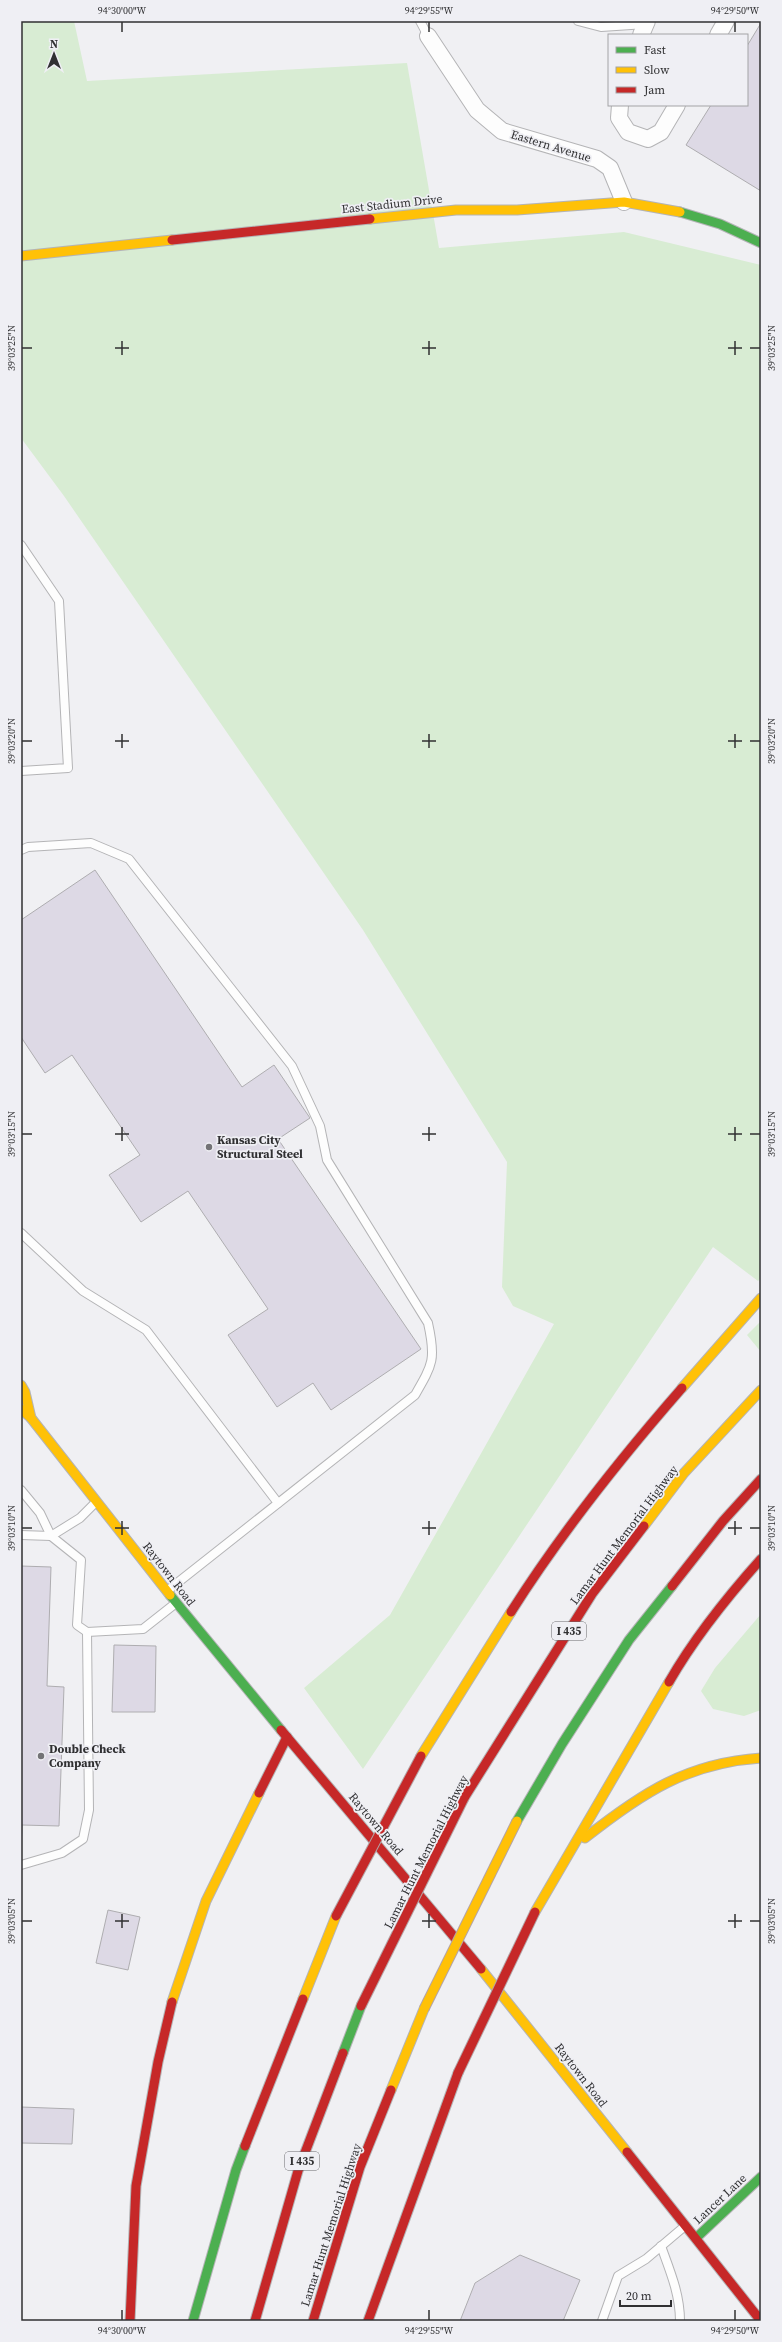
<svg xmlns="http://www.w3.org/2000/svg" width="782" height="2342" font-family="'Source Serif 4',serif">
	<style>
		.green { fill: #d8ecd3 }
		.building { fill: #ddd9e5; stroke: #aeadb0 }
		.lines { fill: none; stroke-linecap: round; stroke-linejoin: round }
		.lane-casing { stroke: #b4b4b6; stroke-width: 10 }
		.street-casing { stroke: #b4b4b6; stroke-width: 18 }
		.fast-casing { stroke: #b4b4b6; stroke-width: 11 }
		.slow-casing { stroke: #b4b4b6; stroke-width: 11 }
		.jam-casing { stroke: #b4b4b6; stroke-width: 11 }
		.lane { stroke: #fdfdfd; stroke-width: 8 }
		.street { stroke: #fdfdfd; stroke-width: 16 }
		.fast { stroke: #4caf50; stroke-width: 9 }
		.slow { stroke: #ffc107; stroke-width: 9 }
		.jam { stroke: #c62828; stroke-width: 9 }
		.slow-bridge-casing { stroke: #b4a3a5; stroke-width: 11; stroke-linecap: butt }
		.jam-bridge-casing { stroke: #b4a3a5; stroke-width: 11; stroke-linecap: butt }
		.slow-bridge { stroke: #ffc107; stroke-width: 9 }
		.jam-bridge { stroke: #c62828; stroke-width: 9 }
		.ticks { fill: none; stroke: #303032; stroke-width: 1.5 }
		.poi-dot { fill: #737376; stroke: #efeff4; stroke-width: 1.5 }
		.labels { text-anchor: middle; stroke-width: 3.5; stroke-linejoin: round; paint-order: stroke }
		.shield { fill: #efeff4; stroke: #69696c; stroke-width: 1 }
		.shield-label { font-size: 11px; font-weight: bold; fill: #303032 }
		.street-label { font-size: 12px; fill: #303032; stroke: #efeff4 }
		.poi-label { font-size: 12px; font-weight: bold; fill: #303032; stroke: #efeff4; text-anchor: start }
		.neatline { fill: none; stroke: #303032; stroke-width: 1.5 }
		.ticks-label { font-size: 10px; text-anchor: middle; fill: #303032 }
	</style>
	<rect width="100%" height="100%" fill="#f0f0f3"/>
	<g class="green">
		<path d="M21 21H74L87 81 407 63 439 248 624 232 761 265V1278L758 1281 713 1247 363 1769 304 1688 390 1615 554 1324 513 1306 502 1287 507 1162 363 930 64 496 21 438Z"/>
		<path d="M761 1321V1352L747 1335Z"/>
		<path d="M761 1614V1710L744 1716 713 1709 701 1691 715 1668Z"/>
	</g>
	<g class="building">
		<path d="M761 23V191L686 145 711 105H747V46Z"/>
		<path d="M95 870 242 1087 274 1065 310 1118 278 1139 421 1349 331 1410 313 1383 277 1407 228 1335 268 1309 188 1191 141 1222 109 1175 140 1155 72 1055 45 1073 21 1037V920Z"/>
		<path d="M21 1566 51 1567 47 1686 64 1687 59 1826 22 1825 21 1849Z"/>
		<path d="M114 1645 156 1646 155 1712H112Z"/>
		<path d="M108 1910 140 1917 128 1970 96 1963Z"/>
		<path d="M21 2107 74 2109 72 2144 21 2143Z"/>
		<path d="M520 2255 580 2280 563 2321H460L475 2283Z"/>
	</g>
	<g class="lines">
		<defs>
			<g id="lane">
				<path d="M420 21 428 36"/>
				<path d="M578 21 601 27 646 24"/>
				<path d="M21 545 59 601 68 768 21 771"/>
				<path d="M21 850 28 847 91 843 129 859 292 1066 320 1126 327 1160 428 1323C436 1359 433 1364 415 1395L167 1591"/>
				<path d="M21 1233 83 1291 146 1330 278 1503"/>
				<path d="M21 1490 40 1513 51 1536 81 1560 77 1625 87 1632 143 1629 176 1603"/>
				<path d="M21 1535 51 1536 80 1518 96 1502"/>
				<path d="M21 1865 62 1853 83 1839 89 1810 87 1632"/>
				<path d="M661 2246C670 2271 680 2294 680 2321"/>
				<path d="M602 2321 618 2276 646 2259 685 2226"/>
			</g>
			<g id="street">
				<path d="M641 35 647 21"/>
				<path d="M718 35 726 21"/>
				<path d="M428 36 477 110 502 131 597 159 610 168 624 202"/>
				<path d="M620 105 619 118 628 132 648 139 661 132 677 105"/>
			</g>
			<g id="fast">
				<path d="M680 212 720 224 761 243"/>
				<path d="M170 1595 281 1730"/>
				<path d="M517 1821 562 1744 629 1640 672 1586"/>
				<path d="M343 2053 361 2006"/>
				<path d="M696 2238 761 2177"/>
				<path d="M193 2321 236 2170 245 2146"/>
			</g>
			<g id="slow">
				<path d="M370 219 456 210H517L624 202 680 212"/>
				<path d="M21 256 172 240"/>
				<path d="M21 1385 25 1392 31 1418"/>
				<path d="M682 1388 761 1298"/>
				<path d="M21 1409 31 1418 170 1595"/>
				<path d="M644 1526 684 1473 761 1390"/>
				<path d="M421 1756 511 1612"/>
				<path d="M585 1838C642 1793 687 1763 761 1758"/>
				<path d="M535 1912 669 1682"/>
				<path d="M481 1969 627 2152"/>
				<path d="M303 1999 336 1916"/>
				<path d="M172 2002 206 1901 259 1793"/>
				<path d="M391 2090 424 2009"/>
			</g>
			<g id="jam">
				<path d="M172 240 370 219"/>
				<path d="M672 1586 723 1521 761 1479"/>
				<path d="M511 1612C561 1533 620 1459 682 1388"/>
				<path d="M669 1682C693 1640 728 1596 761 1559"/>
				<path d="M281 1730 481 1969"/>
				<path d="M259 1793 287 1737"/>
				<path d="M464 1798 592 1594 644 1526"/>
				<path d="M245 2146 303 1999"/>
				<path d="M627 2152 761 2321"/>
				<path d="M130 2321 136 2186 158 2062 172 2002"/>
				<path d="M255 2321 298 2171 343 2053"/>
				<path d="M313 2321 360 2167 391 2090"/>
				<path d="M368 2321 458 2073"/>
			</g>
		</defs>
		<use href="#lane" class="lane-casing"/>
		<use href="#street" class="street-casing"/>
		<use href="#fast" class="fast-casing"/>
		<use href="#slow" class="slow-casing"/>
		<use href="#jam" class="jam-casing"/>
		<use href="#lane" class="lane"/>
		<use href="#street" class="street"/>
		<use href="#fast" class="fast"/>
		<use href="#slow" class="slow"/>
		<use href="#jam" class="jam"/>
		<defs>
			<path id="slow-bridge" d="M424 2009 517 1821"/>
			<g id="jam-bridge">
				<path d="M336 1916 421 1756"/>
				<path d="M361 2006 464 1798"/>
				<path d="M458 2073 535 1912"/>
			</g>
		</defs>
		<use href="#slow-bridge" class="slow-bridge-casing"/>
		<use href="#jam-bridge" class="jam-bridge-casing"/>
		<use href="#slow-bridge" class="slow-bridge"/>
		<use href="#jam-bridge" class="jam-bridge"/>
	</g>
	<path class="ticks" d="M122 22V32M429 22V32M735 22V32M122 341V355M429 341V355M735 341V355M22 348H32M115 348H129M422 348H436M728 348H742M750 348H760M122 734V748M429 734V748M735 734V748M22 741H32M115 741H129M422 741H436M728 741H742M750 741H760M122 1127V1141M429 1127V1141M735 1127V1141M22 1134H32M115 1134H129M422 1134H436M728 1134H742M750 1134H760M122 1521V1535M429 1521V1535M735 1521V1535M22 1528H32M115 1528H129M422 1528H436M728 1528H742M750 1528H760M122 1914V1928M429 1914V1928M735 1914V1928M22 1921H32M115 1921H129M422 1921H436M728 1921H742M750 1921H760M122 2310V2320M429 2310V2320M735 2310V2320"/>
	<g class="poi-dot">
		<circle cx="209" cy="1147" r="4"/>
		<circle cx="41" cy="1756" r="4"/>
	</g>
	<g class="labels">
		<g class="shield">
			<rect x="552" y="1622" width="34" height="18" rx="3"/>
			<rect x="285" y="2152" width="34" height="18" rx="3"/>
		</g>
		<g class="shield-label">
			<text x="569" y="1635">I 435</text>
			<text x="302" y="2165">I 435</text>
		</g>
		<g class="street-label">
			<text transform="translate(551 146) rotate(17)" y="4">Eastern Avenue</text>
			<text transform="translate(392 204) rotate(-6)" y="4">East Stadium Drive</text>
			<text transform="translate(624 1535) rotate(-53)" y="4">Lamar Hunt Memorial Highway</text>
			<text transform="translate(169 1574) rotate(52)" y="4">Raytown Road</text>
			<text transform="translate(376 1824) rotate(50)" y="4">Raytown Road</text>
			<text transform="translate(426 1852) rotate(-63)" y="4">Lamar Hunt Memorial Highway</text>
			<text transform="translate(581 2075) rotate(52)" y="4">Raytown Road</text>
			<text transform="translate(720 2199) rotate(-43)" y="4">Lancer Lane</text>
			<text transform="translate(331 2225) rotate(-72)" y="4">Lamar Hunt Memorial Highway</text>
		</g>
		<g class="poi-label">
			<text x="217" y="1144">Kansas City<tspan x="217" dy="14">Structural Steel</tspan></text>
			<text x="49" y="1753">Double Check<tspan x="49" dy="14">Company</tspan></text>
		</g>
	</g>
	<rect width="782" height="2342" fill="none" stroke="#efeff4" stroke-width="44"/>
	<rect x="608" y="34" width="140" height="72" fill="#efeff4" stroke="#a3a3a6"/>
	<rect x="616" y="47" width="20" height="6" fill="#4caf50" stroke="#a3a3a6"/>
	<text x="644" y="54" font-size="12" fill="#303032">Fast</text>
	<rect x="616" y="67" width="20" height="6" fill="#ffc107" stroke="#a3a3a6"/>
	<text x="644" y="74" font-size="12" fill="#303032">Slow</text>
	<rect x="616" y="87" width="20" height="6" fill="#c62828" stroke="#a3a3a6"/>
	<text x="644" y="94" font-size="12" fill="#303032">Jam</text>
	<g transform="translate(54 54)" stroke="#efeff4" stroke-width="3" paint-order="stroke">
	<path d="M0-3L7 15L0 10L-7 15Z" fill="#303032"/>
	<text y="-6" font-size="11" font-weight="bold" text-anchor="middle" fill="#303032">N</text>
	</g>
	<path d="M620 2300v6h51v-6" fill="none" stroke="#303032" stroke-width="2"/>
	<text x="626" y="2300" font-size="12" fill="#303032" stroke="#efeff4" stroke-width="3" paint-order="stroke">20 m</text>
	<rect x="22" y="22" width="738" height="2298" class="neatline"/>
	<g class="ticks-label">
		<text x="122" y="14">94°30'00"W</text>
		<text x="429" y="14">94°29'55"W</text>
		<text x="735" y="14">94°29'50"W</text>
		<text transform="translate(11 348) rotate(-90)" y="4">39°03'25"N</text>
		<text transform="translate(771 348) rotate(-90)" y="4">39°03'25"N</text>
		<text transform="translate(11 741) rotate(-90)" y="4">39°03'20"N</text>
		<text transform="translate(771 741) rotate(-90)" y="4">39°03'20"N</text>
		<text transform="translate(11 1134) rotate(-90)" y="4">39°03'15"N</text>
		<text transform="translate(771 1134) rotate(-90)" y="4">39°03'15"N</text>
		<text transform="translate(11 1528) rotate(-90)" y="4">39°03'10"N</text>
		<text transform="translate(771 1528) rotate(-90)" y="4">39°03'10"N</text>
		<text transform="translate(11 1921) rotate(-90)" y="4">39°03'05"N</text>
		<text transform="translate(771 1921) rotate(-90)" y="4">39°03'05"N</text>
		<text x="122" y="2334">94°30'00"W</text>
		<text x="429" y="2334">94°29'55"W</text>
		<text x="735" y="2334">94°29'50"W</text>
	</g>
</svg>
